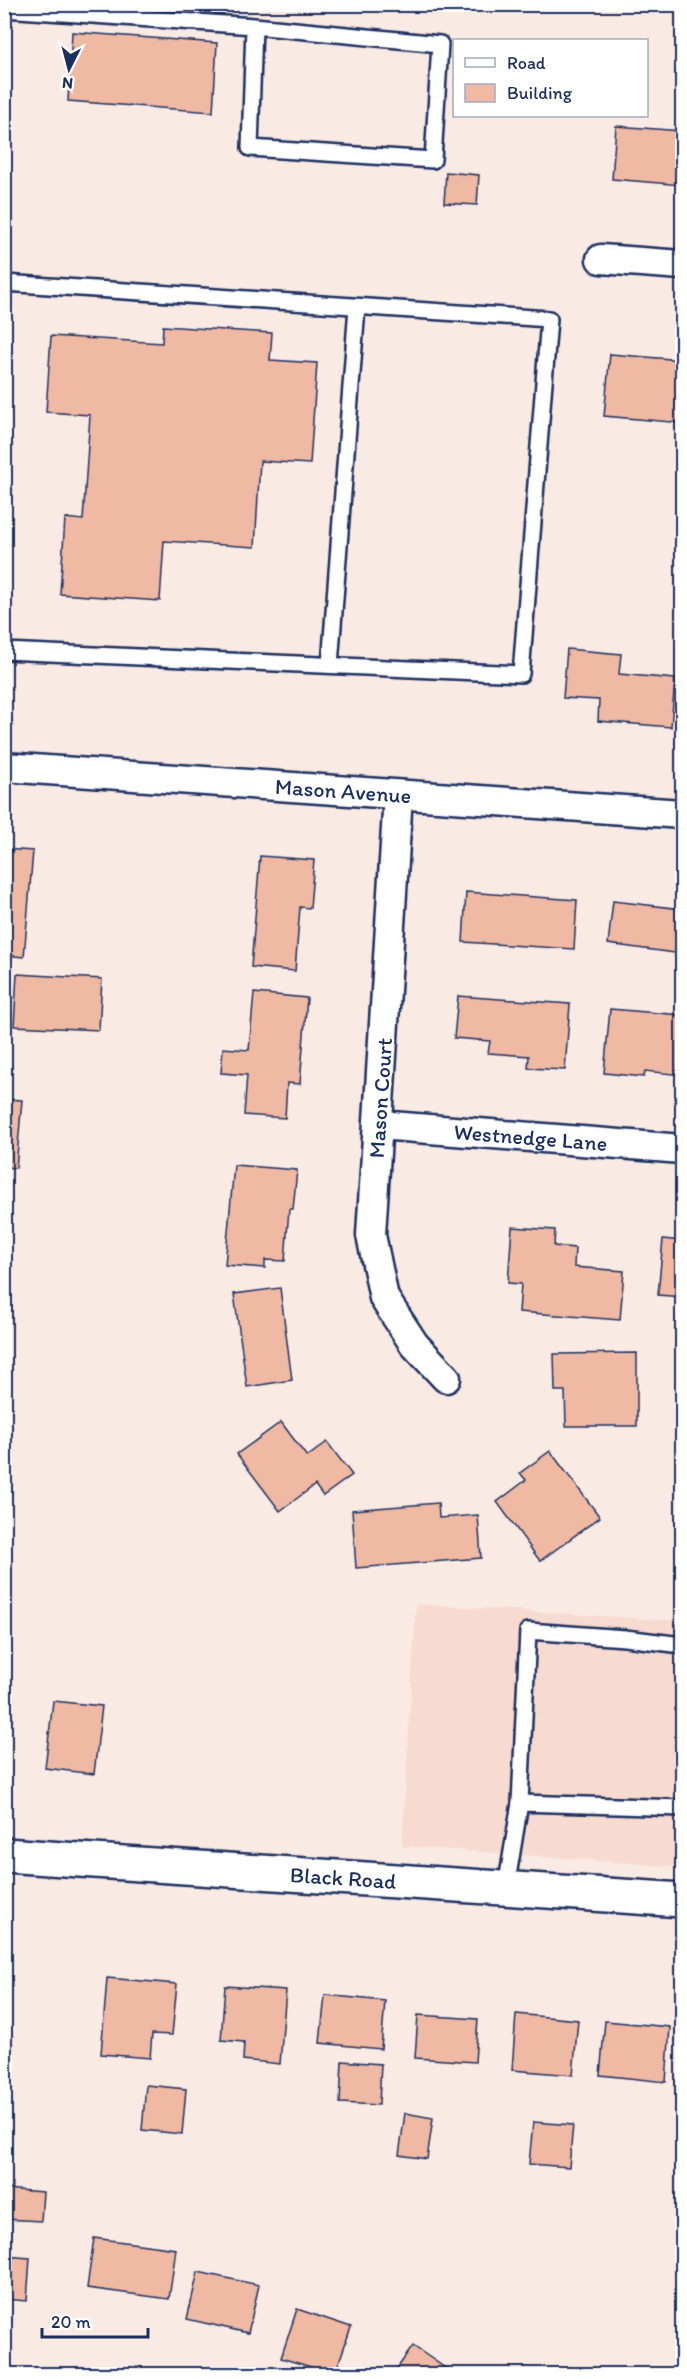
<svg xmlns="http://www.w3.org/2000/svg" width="687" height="2379" font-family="Itim,sans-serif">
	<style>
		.built { fill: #f7dbd1 }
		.building { fill: #efb9a4; stroke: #1b2f5e; stroke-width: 1.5 }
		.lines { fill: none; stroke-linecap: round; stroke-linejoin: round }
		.lane-casing { stroke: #1b2f5e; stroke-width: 20 }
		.street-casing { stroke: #1b2f5e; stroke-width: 33 }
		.secondary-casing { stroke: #1b2f5e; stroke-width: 38 }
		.lane { stroke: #fff; stroke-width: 15 }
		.street { stroke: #fff; stroke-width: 28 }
		.secondary { stroke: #fff; stroke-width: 33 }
		.labels { text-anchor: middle; stroke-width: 4.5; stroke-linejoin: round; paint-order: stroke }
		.street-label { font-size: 22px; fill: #1b2f5e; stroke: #fff }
	</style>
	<rect width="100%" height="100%" fill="#faeae4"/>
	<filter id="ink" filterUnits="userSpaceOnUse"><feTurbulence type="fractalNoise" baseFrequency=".0167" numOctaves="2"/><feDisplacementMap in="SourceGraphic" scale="12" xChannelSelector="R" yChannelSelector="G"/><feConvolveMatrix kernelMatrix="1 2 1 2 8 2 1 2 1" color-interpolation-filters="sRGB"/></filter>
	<g filter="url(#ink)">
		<path class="built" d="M682 1600V1867L402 1846 416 1604 681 1621Z"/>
		<g class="building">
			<path d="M72 32 217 43 213 112 68 101Z"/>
			<path d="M616 126 682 131V185L612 179Z"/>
			<path d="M446 172 479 175 477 205 444 203Z"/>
			<path d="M163 326 272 333 270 360 317 363 310 464 260 461 255 547 164 541 160 601 60 594 65 518 83 520 90 415 46 412 51 336 162 343Z"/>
			<path d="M610 354 682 360V423L604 416Z"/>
			<path d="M567 649 621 654 619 674 675 679 671 727 598 721 599 700 563 698Z"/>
			<path d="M4 849 33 851 24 957 4 955Z"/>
			<path d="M260 856 314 860 310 908 300 907 295 971 251 967Z"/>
			<path d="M466 892 577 900 574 949 463 942Z"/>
			<path d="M613 901 682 909V954L608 944Z"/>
			<path d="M17 974 102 979 99 1030 14 1026Z"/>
			<path d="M254 993 307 998 300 1084 287 1083 285 1118 244 1115 247 1075 221 1073 223 1048 249 1050Z"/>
			<path d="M458 996 570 1004 565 1070 528 1068 529 1056 488 1053 490 1041 454 1038Z"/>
			<path d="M610 1009 682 1015V1075L645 1071 644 1077 604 1073Z"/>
			<path d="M4 1099 22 1100 16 1168 4 1167Z"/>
			<path d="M234 1165 297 1170 293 1209H289L285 1261 265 1260V1268L225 1265Z"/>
			<path d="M512 1227 555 1230 554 1246 575 1248 574 1267 624 1271 620 1320 519 1312 521 1284 508 1283Z"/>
			<path d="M663 1239 682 1241V1297L658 1295Z"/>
			<path d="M280 1288 292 1380 247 1387 234 1294Z"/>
			<path d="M637 1353V1426H566L565 1391H555L554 1354Z"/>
			<path d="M281 1422 307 1457 327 1442 352 1475 323 1496 315 1485 280 1511 237 1454Z"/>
			<path d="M550 1451 600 1517 540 1561 497 1502 526 1480 520 1473Z"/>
			<path d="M438 1503 439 1518 478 1515 481 1558 356 1568 352 1510Z"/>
			<path d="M53 1701 102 1706 94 1774 45 1768Z"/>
			<path d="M4 1965H8L4 1994Z"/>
			<path d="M107 1978 177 1984 172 2035 152 2034 150 2058 101 2054Z"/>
			<path d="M225 1986 286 1990 280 2064 243 2060 244 2042 221 2040Z"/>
			<path d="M325 1995 385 2001 381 2049 320 2043Z"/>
			<path d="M516 2014 578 2020 573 2075 512 2070Z"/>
			<path d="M418 2015 478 2019 475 2062 415 2058Z"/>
			<path d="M605 2021 670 2027 666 2082 600 2075Z"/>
			<path d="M342 2061 381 2064 379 2105 340 2103Z"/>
			<path d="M146 2085 186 2089 182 2134 142 2130Z"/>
			<path d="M682 2108V2143H680Z"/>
			<path d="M405 2113 433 2118 427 2159 399 2155Z"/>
			<path d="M533 2122 573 2125 569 2167 529 2164Z"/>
			<path d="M4 2189 43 2192 41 2221 4 2219Z"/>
			<path d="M94 2238 176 2249 169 2299 87 2288Z"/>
			<path d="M4 2256 30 2258 27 2301 4 2299Z"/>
			<path d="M198 2272 259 2285 248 2333 187 2319Z"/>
			<path d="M297 2309 351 2327 335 2374 281 2358Z"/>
			<path d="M413 2346 454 2374H393Z"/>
		</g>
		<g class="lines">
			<defs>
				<g id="lane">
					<path d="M4 9 254 26 440 44 433 160 250 148 254 26"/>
					<path d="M4 283 549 319 521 674 4 651"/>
					<path d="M330 665 357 307"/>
					<path d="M520 1803 528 1631 625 1638 682 1645"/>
					<path d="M506 1888 520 1803 682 1808"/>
				</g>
				<g id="street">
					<path d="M601 259 682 265"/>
					<path id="s1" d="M4 767 682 814"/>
					<path d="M398 795 371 1235 384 1298 414 1344 446 1378"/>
					<path id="s2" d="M379 1125 682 1149"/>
				</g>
				<g id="secondary">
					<path id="s3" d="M4 1855 682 1900"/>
				</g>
			</defs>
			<use href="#lane" class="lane-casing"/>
			<use href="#street" class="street-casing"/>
			<use href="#secondary" class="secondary-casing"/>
			<use href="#lane" class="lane"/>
			<use href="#street" class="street"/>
			<use href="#secondary" class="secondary"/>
		</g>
	</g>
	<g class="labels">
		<g class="street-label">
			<text dy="8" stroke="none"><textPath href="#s1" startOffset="340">Mason Avenue</textPath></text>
			<text transform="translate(380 1098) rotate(-86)" y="8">Mason Court</text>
			<text dy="8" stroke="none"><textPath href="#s2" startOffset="152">Westnedge Lane</textPath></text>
			<text dy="8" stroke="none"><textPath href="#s3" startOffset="340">Black Road</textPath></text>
		</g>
	</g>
	<rect width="687" height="2379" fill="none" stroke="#fff" stroke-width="24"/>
	<rect x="12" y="12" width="663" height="2355" fill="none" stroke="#1b2f5e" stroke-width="2" filter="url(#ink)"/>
	<rect x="453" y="39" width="195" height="78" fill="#ffffff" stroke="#a4acbf" stroke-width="1.5"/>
	<rect x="465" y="58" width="30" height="9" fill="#ffffff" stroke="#a4acbf" stroke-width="1.5"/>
	<text x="507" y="69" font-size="18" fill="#1b2f5e">Road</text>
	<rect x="465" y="84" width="30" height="18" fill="#efb9a4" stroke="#a4acbf" stroke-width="1.5"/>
	<text x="507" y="99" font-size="18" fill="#1b2f5e">Building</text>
	<g transform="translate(69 69) rotate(186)" stroke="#ffffff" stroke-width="4.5" paint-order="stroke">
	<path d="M0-4.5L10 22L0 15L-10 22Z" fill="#1b2f5e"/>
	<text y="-9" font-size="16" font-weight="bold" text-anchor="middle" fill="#1b2f5e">N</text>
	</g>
	<path d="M42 2328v9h106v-9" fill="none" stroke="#1b2f5e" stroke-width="3"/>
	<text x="51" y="2328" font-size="18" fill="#1b2f5e" stroke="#ffffff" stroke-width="4.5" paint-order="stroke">20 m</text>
</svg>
